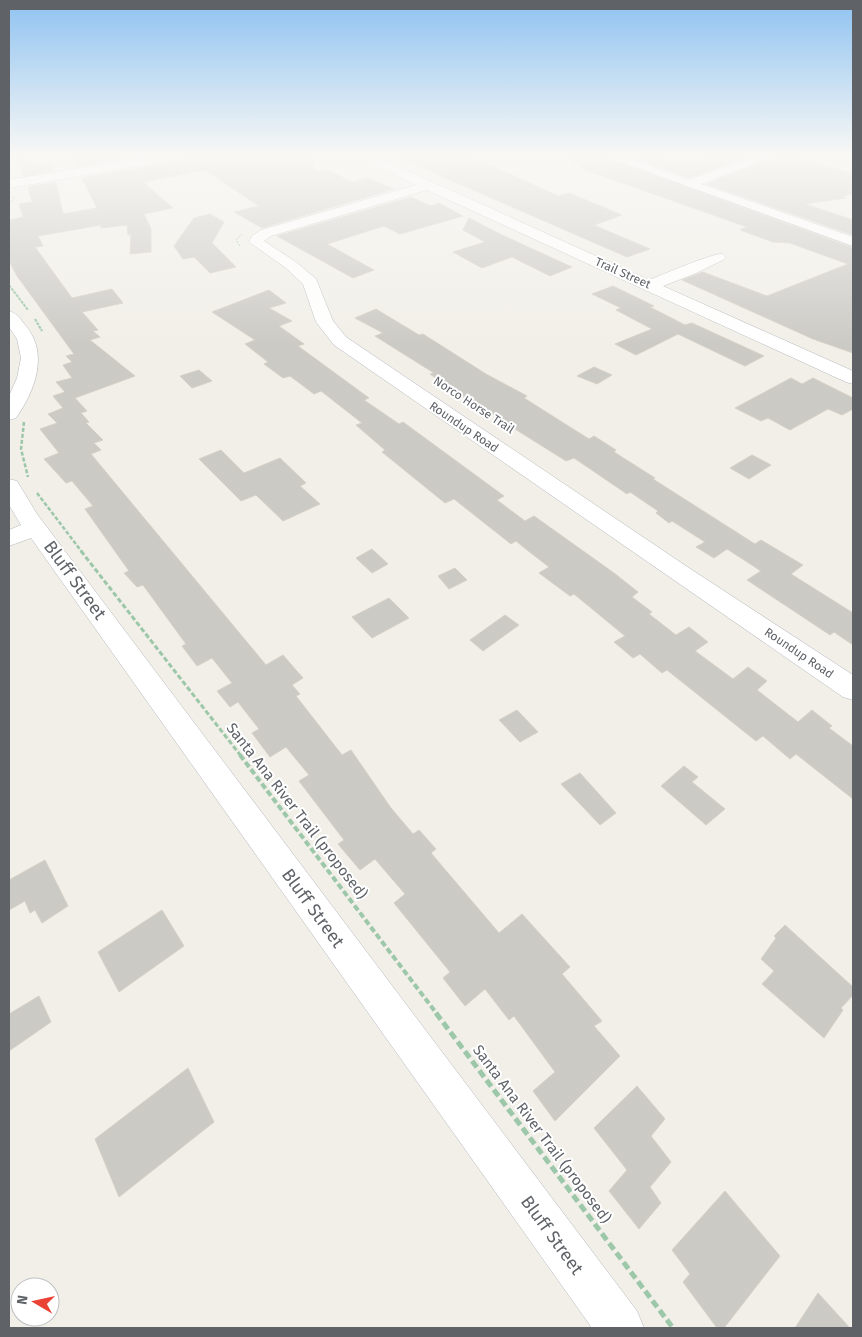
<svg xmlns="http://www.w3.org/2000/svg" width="862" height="1337" font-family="'Fira Sans',sans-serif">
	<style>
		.building { fill: #cccac5; stroke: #d6d1c6 }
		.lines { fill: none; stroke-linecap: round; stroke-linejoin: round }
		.minor-casing { stroke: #b5b8bc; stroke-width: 1 }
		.path-far5 { stroke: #9cc7a9; stroke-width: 1; stroke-dasharray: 2.5 1; stroke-linecap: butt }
		.path-far4 { stroke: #9cc7a9; stroke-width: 2; stroke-dasharray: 3 1; stroke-linecap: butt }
		.path-far3 { stroke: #9cc7a9; stroke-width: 2.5; stroke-dasharray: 4 2; stroke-linecap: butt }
		.path-far2 { stroke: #9cc7a9; stroke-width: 3; stroke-dasharray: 5 2.5; stroke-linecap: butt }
		.path-far1 { stroke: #9cc7a9; stroke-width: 4; stroke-dasharray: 6 3; stroke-linecap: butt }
		.path { stroke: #9cc7a9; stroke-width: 5; stroke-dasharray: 8 4; stroke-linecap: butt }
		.minor { fill: #fff; fill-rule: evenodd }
		.labels { text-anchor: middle; stroke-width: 4; stroke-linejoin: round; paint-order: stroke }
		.far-street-label { font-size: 12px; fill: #5f6368; stroke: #fff }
		.street-label { font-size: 15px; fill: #5f6368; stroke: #fff }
		.near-street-label { font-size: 18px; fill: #5f6368; stroke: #fff }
	</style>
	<rect width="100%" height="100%" fill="#f1efe8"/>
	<g class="building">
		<path d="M18 156H23L34 165 52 162 54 170 24 176Z"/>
		<path d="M72 156H136L77 167Z"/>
		<path d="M182 156H314L315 172 326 169 352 182 368 178 394 189 262 228 234 212 259 206 205 170 143 182 173 208 144 214 151 229V252L130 254 131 234 128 235 127 225 101 228V225L38 236 43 246 35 247 72 298 112 289 123 303 82 312 98 330 93 331 100 337 90 340 135 376 75 398 87 411 81 413 89 422 86 423 103 440 94 443 101 450 91 454 266 665 283 655 303 678 292 685 300 694 296 696 342 755 351 750 391 808 413 834 419 830 436 849 431 853 499 933 522 914 570 967 562 974 602 1021 594 1026 620 1056 555 1121 533 1091 555 1072 514 1016 509 1020 485 989 465 1006 443 978 450 972 394 903 405 894 375 859 360 870 338 844 344 840 299 781 309 775 286 747 270 757 252 733 259 729 238 702 230 707 217 691 232 683 212 658 197 666 182 646 186 644 143 585 137 587 124 573 129 571 85 509 93 506 72 481 66 483 44 459 59 453 40 429 57 423 48 414 63 408 53 396 65 392 56 382 72 378 63 365 72 362 66 356 74 354 17 276 9 261V220L23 217 19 204 32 202 28 187 56 182 63 214 97 208 82 178 174 162Z"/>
		<path d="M395 156H471L558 196 569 193 622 215 594 225 650 249 627 257Z"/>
		<path d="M564 156H602L853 248V353L813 339 682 280 703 272 767 296 848 264 790 243 773 242 740 230 747 227 583 169Z"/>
		<path d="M630 156H658L677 163 696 157 702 159 709 157 749 156 689 178Z"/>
		<path d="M777 156H796L853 174V194L842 196 846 198 805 204 853 220V235L706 184Z"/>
		<path d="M411 197 431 206 439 203 463 216 400 234 384 226 327 244 374 270 353 278 277 236Z"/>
		<path d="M210 214 224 222 212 243 236 267 210 273 194 257 183 259 174 246 194 218Z"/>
		<path d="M469 218 502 235 572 267 550 276 512 257 482 268 453 252 485 242 463 230Z"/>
		<path d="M613 286 654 306 650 307 685 325 692 323 764 356 745 366 678 334 636 355 615 344 652 329 616 310 621 308 592 294Z"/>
		<path d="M269 290 286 303 269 308 292 321 279 326 304 344 298 346 369 398 364 400 399 424 403 422 504 496 497 500 525 521 534 516 614 573 638 592 632 597 652 612 649 614 676 635 689 627 708 642 695 651 733 679 748 667 767 681 757 690 798 722 812 710 832 726 829 728 853 746V799L796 754 790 759 763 736 756 741 667 670 662 673 640 654 633 658 614 642 625 636 574 594 570 596 539 573 549 567 527 550 516 541 511 544 454 499 445 503 382 452 385 450 356 425 362 423 321 391 314 394 290 376 283 378 264 364 268 362 245 344 255 340 212 312Z"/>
		<path d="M376 309 419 335 423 334 486 374 527 396 524 398 589 439 594 436 616 450 614 452 655 478 653 479 755 544 761 540 803 565 791 574 853 613V645L834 632 830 635 747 580 761 571 727 549 714 558 696 547 705 542 672 521 669 523 656 513 658 511 630 492 627 494 574 458 566 461 448 387 430 374 434 373 375 336 383 333 355 318Z"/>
		<path d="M594 367 612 375 597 384 577 376Z"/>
		<path d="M199 370 212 381 192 388 180 376Z"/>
		<path d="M791 378 802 384 813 378 853 398V409L842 415 828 409 790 430 768 418 761 421 735 408Z"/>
		<path d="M221 450 244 473 280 458 306 483 300 486 320 504 283 521 256 495 241 501 199 459Z"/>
		<path d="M752 455 771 465 749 479 730 468Z"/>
		<path d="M372 549 388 564 372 573 356 558Z"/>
		<path d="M455 568 467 580 449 589 438 576Z"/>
		<path d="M389 598 409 618 372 638 352 617Z"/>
		<path d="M505 615 519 625 483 651 470 640Z"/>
		<path d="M517 710 538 732 520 742 499 720Z"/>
		<path d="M684 766 698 777 692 782 725 809 706 825 661 786Z"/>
		<path d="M580 773 616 813 600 825 561 784Z"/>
		<path d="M45 860 68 906 42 923 35 910 30 913 25 901 9 910V880Z"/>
		<path d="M162 910 184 946 119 992 98 952Z"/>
		<path d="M785 925 853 987V995L841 1008 843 1010 824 1038 762 984 774 971 761 959 776 938 774 936Z"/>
		<path d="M39 996 51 1022 9 1051V1014Z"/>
		<path d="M188 1068 214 1122 119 1197 95 1139Z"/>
		<path d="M637 1086 665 1119 651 1136 671 1162 650 1187 661 1203 639 1229 609 1191 627 1170 594 1128Z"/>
		<path d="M725 1191 780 1256 724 1328H717L683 1282 690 1274 672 1250Z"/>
		<path d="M818 1293 850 1328H795Z"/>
	</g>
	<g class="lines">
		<defs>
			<g id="minor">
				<path d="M150 156H180L174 160 9 188V180Z"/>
				<path d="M358 156H375L649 280C662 275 715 252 723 254L726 257 723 260 694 274 663 286 853 371V384L846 382 427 190 271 236 264 241 296 262 316 279 333 321 346 337 689 568 853 675V700L843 697 334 345 316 322 303 284 286 268 249 242 252 236 261 230 416 185Z"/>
				<path d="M604 156H623L689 180 756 156H775L701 184 853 237V246Z"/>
				<path d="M9 311C17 313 21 320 26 326 49 354 35 391 16 418L9 420V396L17 378 21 358 17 339 9 327Z"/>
				<path d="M9 479 17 481 37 514 637 1311 644 1328H592L31 538 9 546V530L21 525 9 505Z"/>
			</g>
		</defs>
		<use href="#minor" class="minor-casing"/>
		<g class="path-far5">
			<path d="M9 205 15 196"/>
			<path d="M240 246 236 240 242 234"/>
		</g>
		<g class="path-far4">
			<path d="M9 285 28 310"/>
			<path d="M35 319 42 331"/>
		</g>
		<g class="path-far3">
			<path d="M24 422 21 449 28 477"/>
			<path d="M37 493 82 552"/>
		</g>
		<path class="path-far2" d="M81 551 241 756"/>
		<path class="path-far1" d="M240 755 437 1014"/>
		<path class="path" d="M436 1013 673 1328"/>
		<use href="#minor" class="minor"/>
	</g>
	<linearGradient id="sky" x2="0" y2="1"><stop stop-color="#8fc3f1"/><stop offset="0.45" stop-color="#f9f8f5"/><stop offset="1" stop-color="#f9f8f5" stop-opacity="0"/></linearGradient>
	<rect width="862" height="344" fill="url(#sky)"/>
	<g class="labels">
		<g class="far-street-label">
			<text transform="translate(623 273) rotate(24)" y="4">Trail Street</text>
			<text transform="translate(474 405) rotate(33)" y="4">Norco Horse Trail</text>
			<text transform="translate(464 427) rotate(34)" y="4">Roundup Road</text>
			<text transform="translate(799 653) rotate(34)" y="4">Roundup Road</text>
		</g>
		<g class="street-label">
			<text transform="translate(297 811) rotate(52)" y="5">Santa Ana River Trail (proposed)</text>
			<text transform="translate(542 1134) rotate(53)" y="5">Santa Ana River Trail (proposed)</text>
		</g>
		<g class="near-street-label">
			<text transform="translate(75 580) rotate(54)" y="6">Bluff Street</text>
			<text transform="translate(313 908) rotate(54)" y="6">Bluff Street</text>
			<text transform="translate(552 1235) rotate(54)" y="6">Bluff Street</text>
		</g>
	</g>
	<rect width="862" height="1337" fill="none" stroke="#5f6368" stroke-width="20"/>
	<g transform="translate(35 1302) rotate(279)"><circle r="24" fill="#ffffff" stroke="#bfc1c3"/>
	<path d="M0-4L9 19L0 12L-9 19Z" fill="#ea4335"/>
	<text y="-8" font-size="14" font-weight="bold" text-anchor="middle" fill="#5f6368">N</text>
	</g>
</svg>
